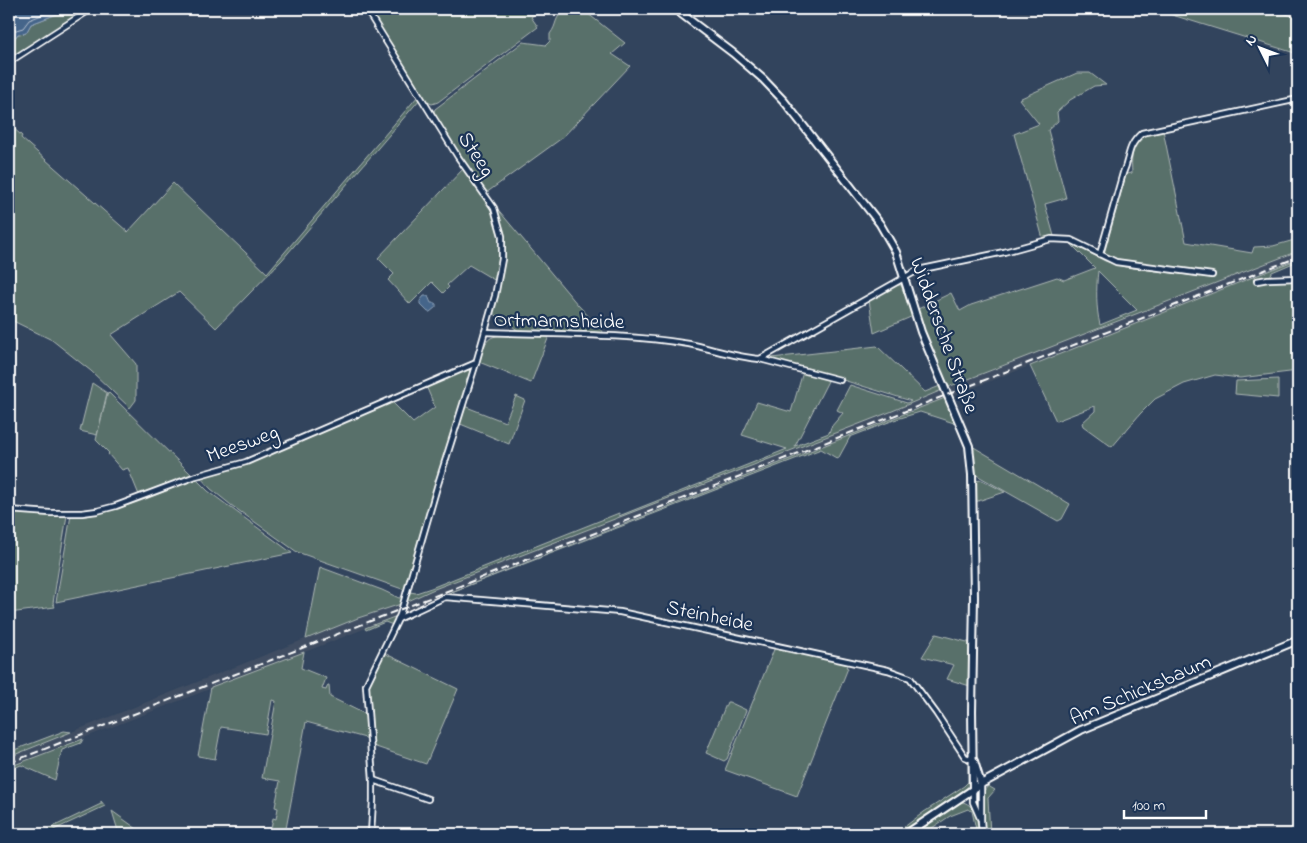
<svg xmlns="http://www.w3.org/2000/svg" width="1307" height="843" font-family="'Indie Flower',sans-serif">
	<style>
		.built { fill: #404e62 }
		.green { fill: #596f6a; stroke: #acb7b4; fill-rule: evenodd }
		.water { fill: #45658a; stroke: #8fa3b9 }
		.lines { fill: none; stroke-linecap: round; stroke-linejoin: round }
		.shore { stroke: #b5c1d0; stroke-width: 1 }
		.street-casing { stroke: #fff; stroke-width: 8 }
		.secondary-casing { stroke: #fff; stroke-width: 10 }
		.street { stroke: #1d3557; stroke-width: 4.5 }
		.secondary { stroke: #1d3557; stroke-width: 6 }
		.rail { stroke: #fff; stroke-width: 2; stroke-dasharray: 8 4; stroke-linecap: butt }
		.labels { text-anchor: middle; stroke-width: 4.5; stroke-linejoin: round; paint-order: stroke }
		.street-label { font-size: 21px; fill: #fff; stroke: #1d3557 }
	</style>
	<rect width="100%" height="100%" fill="#32445d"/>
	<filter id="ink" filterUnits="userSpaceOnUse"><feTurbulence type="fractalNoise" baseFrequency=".02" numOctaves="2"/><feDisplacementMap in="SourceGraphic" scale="10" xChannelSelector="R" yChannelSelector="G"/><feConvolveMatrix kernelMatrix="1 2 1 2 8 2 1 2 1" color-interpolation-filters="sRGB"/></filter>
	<g filter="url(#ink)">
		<path class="built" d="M1298 251V259L1109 335 613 528 437 598 397 616 9 767V757L358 618 404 603 432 590 890 412 1014 361Z"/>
		<g class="green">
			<path d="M70 9H89L9 60V40L14 39 18 34 26 33 31 24Z"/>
			<path d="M368 9H541L531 17 538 27 438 102 432 104 425 101Z"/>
			<path d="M566 9H582L625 43 612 54 630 66 562 138 486 193 433 114 435 109 523 42 546 45 550 41V34C558 24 553 18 566 9Z"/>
			<path d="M1153 9H1271L1298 18V54Z"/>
			<path d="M1077 73H1090L1106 85 1094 86 1070 100 1057 112 1058 121 1048 130 1066 198 1045 204 1054 236 1043 239 1014 134 1039 124 1019 99Z"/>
			<path d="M418 96 420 99 282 260 216 328 179 292 111 335 136 364V400L130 408 91 371 52 340 9 319V124L22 136 21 138 128 232 173 183 267 273Z"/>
			<path d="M1163 130 1186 242 1252 253 1254 247 1273 246 1298 239V251L948 387 939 371 916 310 951 293 960 311 971 305 1057 277 1064 280 1095 268 1069 242 1105 261 1125 267 1212 278 1214 273 1123 261 1104 254 1126 174 1132 173C1130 146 1136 136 1163 130ZM1098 271 1137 310 1100 325C1096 308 1096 289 1098 271Z"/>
			<path d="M464 168C495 213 506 224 496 281L469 265 447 285 449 287 443 293 432 282 410 304 388 280 394 274 378 258Z"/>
			<path d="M495 206 578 305 606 335 519 331 493 313C498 290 506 259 503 236 502 225 499 216 495 206Z"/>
			<path d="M1298 259V261L1272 272 1270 277 1254 281 1255 284 1265 281H1298V371L1240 378 1215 375 1184 384 1155 399 1140 414 1112 447 1083 426 1082 423 1095 411V406L1056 421 1030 366Z"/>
			<path d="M896 285H901L913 316 874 333 869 300Z"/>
			<path d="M515 334 549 336 531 383 479 362C487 335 488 336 515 334Z"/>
			<path d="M877 346 925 392 940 386 942 390 890 412 432 590 406 602 415 568 410 592 416 593 431 588 619 513V516L787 449 742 435 757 402 791 412 803 372 829 379 795 446 829 433 831 427 843 413 837 410 850 385 907 403 911 401 830 376 763 359Z"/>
			<path d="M465 369 469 370 471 374 405 590 297 552 231 505 211 489 200 477 248 463 392 402 413 423 435 407 426 386Z"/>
			<path d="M1278 379V398L1235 394 1236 381Z"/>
			<path d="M92 383 107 393 97 435 80 431Z"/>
			<path d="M108 392 192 475 139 495 128 468 122 470 108 454 109 453 96 440Z"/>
			<path d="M516 396 525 400 509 444 458 423 464 406 505 422Z"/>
			<path d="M945 398 957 424 920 412 894 420 850 437 838 459 821 449 436 598Z"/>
			<path d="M972 446 1070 504 1062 519 1058 521 973 473Z"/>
			<path d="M196 479 208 491 292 553 56 602 71 515C114 516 156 494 196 479Z"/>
			<path d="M982 480 1005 492 975 502 974 481Z"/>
			<path d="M9 512 67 515 53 603 55 607 9 613Z"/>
			<path d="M320 567 382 590 399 598 403 597 401 604 358 618 306 639Z"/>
			<path d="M397 616 393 625 385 622 366 630 365 628Z"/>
			<path d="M936 634 971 643 970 686 947 679 954 665 922 657Z"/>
			<path d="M775 647 848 663 846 667 848 668 797 796 725 770Z"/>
			<path d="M304 652 301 668 326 678 322 689 326 690 328 685H329L330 697 367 715 369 739 306 722 285 834H270L273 818 276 819 278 808 275 807 280 781 262 778 276 701 272 700 266 734 221 727 215 759 198 756 211 687Z"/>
			<path d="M384 653 458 689 426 764 373 746 368 685Z"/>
			<path d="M727 702H729L746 710 727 759 724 761 706 753Z"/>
			<path d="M64 731 71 732 9 757V752Z"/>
			<path d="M83 739 81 743 62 750 55 780 21 765 9 770V767Z"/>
			<path d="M968 763C972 770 972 781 967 788L899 834H895L924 812 964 786 968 782Z"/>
			<path d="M988 786 995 790 988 798 990 834H985L983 792Z"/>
			<path d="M101 801 105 806 45 834H38L101 804Z"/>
			<path d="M963 802C977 806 977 823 979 834H977L972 811 968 809 950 816 923 834H911L958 804Z"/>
			<path d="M112 811 144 834H119Z"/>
		</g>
		<g class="water">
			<path d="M9 9H70L31 24 26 33 18 34 14 39 9 41Z"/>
			<path d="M424 296H428L431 303H436V307L430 312H428L420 304V301Z"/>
		</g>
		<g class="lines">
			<path class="shore" d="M9 35 16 30 23 28 29 20 57 9"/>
			<defs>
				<g id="street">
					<path d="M366 9 458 157 494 208 502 236V259L495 296 476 363 437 487 400 615 366 685 373 780V800L371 834"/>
					<path d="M9 62 91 9"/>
					<path d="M1100 254 1123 173C1131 155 1126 148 1142 133L1298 99"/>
					<path d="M1257 281 1268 279 1298 278"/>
					<path d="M485 332C552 335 622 333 689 344 713 349 735 357 760 359L918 270 1004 252 1051 239 1071 240 1116 262 1212 275"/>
					<path d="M760 359 840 380"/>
					<path d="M9 510 50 513H82L97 511 116 506 196 476 246 462 476 363"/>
					<path d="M398 619 445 597 620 612 888 670 910 678 936 713 965 757 973 760"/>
					<path d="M373 780 428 799"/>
					<path d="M981 784V820L982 834"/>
					<path d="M973 790V802L980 818"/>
					<path d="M1058 834 1070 833 1075 834"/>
				</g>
				<g id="secondary">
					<path d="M675 9 733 53 763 79 784 101 880 224 896 252 921 332 969 446 972 475 974 597 972 711 973 790"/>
					<path d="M974 761 981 784"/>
					<path d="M906 834 981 784 1081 730 1298 640"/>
				</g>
			</defs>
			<use href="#street" class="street-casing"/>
			<use href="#secondary" class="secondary-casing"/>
			<use href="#street" class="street"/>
			<use href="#secondary" class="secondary"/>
			<path class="rail" d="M9 763 1298 257"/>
		</g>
	</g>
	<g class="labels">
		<g class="street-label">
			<text transform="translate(477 154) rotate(57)" y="7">Steeg</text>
			<text transform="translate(559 320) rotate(1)" y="7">Ortmannsheide</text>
			<text transform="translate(945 335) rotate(70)" y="7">Widdersche Straße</text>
			<text transform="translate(242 443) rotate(-20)" y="7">Meesweg</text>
			<text transform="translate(710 615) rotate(12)" y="7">Steinheide</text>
			<text transform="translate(1140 689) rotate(-23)" y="7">Am Schicksbaum</text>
		</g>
	</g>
	<rect width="1307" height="843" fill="none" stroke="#1d3557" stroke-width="30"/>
	<rect x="15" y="15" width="1277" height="813" fill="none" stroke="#fff" stroke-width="2" filter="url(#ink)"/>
	<g transform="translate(1260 48) rotate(312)" stroke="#1d3557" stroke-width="4" paint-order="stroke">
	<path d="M0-4L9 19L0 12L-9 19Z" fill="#ffffff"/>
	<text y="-8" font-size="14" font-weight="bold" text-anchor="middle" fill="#ffffff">N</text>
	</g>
	<path d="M1124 810v8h82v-8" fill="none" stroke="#ffffff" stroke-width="2.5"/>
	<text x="1132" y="810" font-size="15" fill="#ffffff" stroke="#1d3557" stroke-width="4" paint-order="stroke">100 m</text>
</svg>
